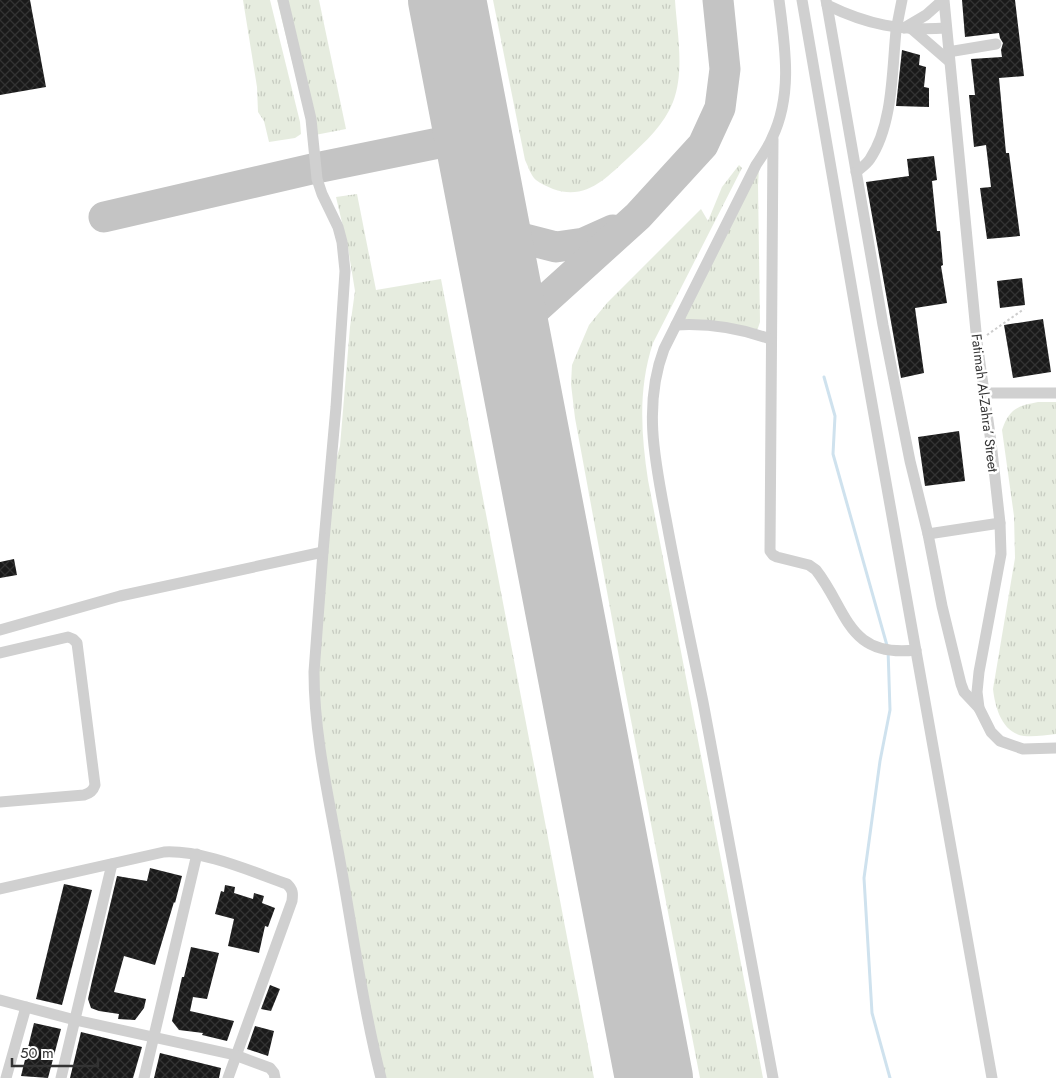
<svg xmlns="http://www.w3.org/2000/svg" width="1056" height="1078" font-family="Jost,sans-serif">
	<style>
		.grass { fill: url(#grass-tufts) }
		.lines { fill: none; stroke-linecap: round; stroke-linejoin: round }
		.stream { stroke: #cfe2ee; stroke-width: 3 }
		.taxiway { stroke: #c4c4c4; stroke-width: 31 }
		.runway { stroke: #c4c4c4; stroke-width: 78 }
		.building { fill: url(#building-cross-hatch) }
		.path { stroke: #cdcdcd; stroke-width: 2; stroke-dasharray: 2.5 2.5; stroke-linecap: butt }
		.minor { stroke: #d0d0d0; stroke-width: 11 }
		.labels { text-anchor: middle; stroke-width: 5; stroke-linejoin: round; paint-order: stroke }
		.street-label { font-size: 14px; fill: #333; stroke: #fff }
	</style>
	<defs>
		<pattern id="grass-tufts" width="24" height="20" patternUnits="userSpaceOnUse" patternTransform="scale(1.25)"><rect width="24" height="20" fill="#e6ecdf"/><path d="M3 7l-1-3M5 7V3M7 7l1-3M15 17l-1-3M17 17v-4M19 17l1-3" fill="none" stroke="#c6cbc0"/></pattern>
		<pattern id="building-cross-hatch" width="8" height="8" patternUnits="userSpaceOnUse" patternTransform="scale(1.25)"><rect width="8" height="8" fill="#1a1a1a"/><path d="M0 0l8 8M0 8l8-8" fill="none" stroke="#333"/></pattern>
	</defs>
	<rect width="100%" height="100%" fill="#fff"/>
	<g class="grass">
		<path d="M243 0H270L300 122 301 134 295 138 269 142 264 121 258 112 257 87Z"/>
		<path d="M277 0H319L346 129 315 135 310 133Z"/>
		<path d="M493 0H675C677 32 685 71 673 102 664 125 646 141 628 158 606 178 586 201 553 189 547 186 541 184 536 180 531 176 528 166 525 160Z"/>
		<path d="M760 152 758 185 760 322 757 331 683 322Z"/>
		<path d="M739 165 742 168 653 343C638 388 641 434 648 480L763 1078H700L624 684 575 418 571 384 572 365 589 325 607 303 701 209 708 221 722 187Z"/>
		<path d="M357 194 376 290 441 279 594 1078H379L313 699 331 478 340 446 350 327 355 291 348 248 336 197Z"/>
		<path d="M1038 402H1056V734C1046 735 1034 737 1024 736 1002 733 995 707 993 689L1015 558 1014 516 1002 430C1009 409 1017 406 1038 402Z"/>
	</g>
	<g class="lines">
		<path class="stream" d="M824 377 835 416 833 454 888 649 890 710 880 761 864 878 872 1013 890 1078"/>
		<g class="taxiway">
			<path d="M104 217 316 168 473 136"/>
			<path d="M489 220 521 238 556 247 584 243 613 230"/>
			<path d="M511 331 638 216 703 145 720 108 725 69 718 0"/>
		</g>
		<path class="runway" d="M447 0 654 1078"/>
	</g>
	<g class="building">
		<path d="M0 0H30L46 87 0 95Z"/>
		<path d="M962 0H1015L1024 76 999 78 1006 153H1009L1020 236 987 239 980 188 991 187 986 145 974 147 969 95H975L971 59 1002 57 1001 50 1003 43 1000 38 999 33 965 37Z"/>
		<path d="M902 50 920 55 919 65 926 67 924 87 929 88V107L896 106Z"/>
		<path d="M934 156 937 180 932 181 937 231H940L943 265 941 266 947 303 915 308 924 373 901 378 866 182 909 176 907 159Z"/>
		<path d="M1022 278 1025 305 1000 308 997 281Z"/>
		<path d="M1043 319 1051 372 1013 378 1004 325Z"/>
		<path d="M959 431 965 481 925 486 918 437Z"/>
		<path d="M14 559 17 575 0 578V562Z"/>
		<path d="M150 868 182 876 175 903 174 902 155 965 124 956 114 992 146 999 144 1008 135 1020 118 1019 119 1014 99 1011 91 1008 88 999 92 981 117 876 147 881Z"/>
		<path d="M64 884 92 890 62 1005 36 999Z"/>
		<path d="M225 885 235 887 234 893 253 899 254 893 264 896 262 903 275 908 268 927 265 926 259 953 228 946 234 919 215 914 221 891 224 892Z"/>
		<path d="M191 947 219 953 207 999 193 997 190 1011 234 1021 227 1041 202 1035 203 1033 179 1030 172 1021 182 977H184Z"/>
		<path d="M270 985 280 989 271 1011 261 1009Z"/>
		<path d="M34 1023 61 1029 48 1078 21 1076Z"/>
		<path d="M255 1026 274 1031 268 1056 247 1049Z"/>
		<path d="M81 1032 142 1047 133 1078H70Z"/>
		<path d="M160 1053 221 1068 219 1078H154Z"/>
	</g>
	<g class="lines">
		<path class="path" d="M987 335 1024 309"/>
		<g class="minor">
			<path d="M283 0 311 119 317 179 322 194 338 227 342 242 345 271 336 407 323 552 314 672C314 735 329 799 340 861 353 933 363 1007 381 1078"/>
			<path d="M802 0 861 342 992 1078"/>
			<path d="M826 0 827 5C868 25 900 31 946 28"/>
			<path d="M944 0 977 342 991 442 1000 523 1001 554 979 672 977 692 979 708 991 732 1000 741 1023 749 1056 748"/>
			<path d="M827 5 883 325 910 461 928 534 942 606 961 684 964 692 979 708"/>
			<path d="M904 28 926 15 943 0"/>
			<path d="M912 29 949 61"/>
			<path d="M948 52 996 44"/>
			<path d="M773 139 770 551 773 555 777 557 809 565 816 570C848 611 847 658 916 650"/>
			<path d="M856 172C861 168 867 164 870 159 893 125 892 70 896 31 898 20 900 10 902 0"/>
			<path d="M676 325C709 323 739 328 770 339"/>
			<path d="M985 393H1056"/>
			<path d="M928 534 1000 523"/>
			<path d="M0 630 120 596 323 552"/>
			<path d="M0 653 68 637 73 639 77 643 95 785C93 791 90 793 84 795L0 802"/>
			<path d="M0 889 164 852C203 850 250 871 287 884 293 890 293 893 292 901L228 1078"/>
			<path d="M0 1000 75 1020 235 1055 270 1068 274 1073 275 1078"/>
			<path d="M6 1078 26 1007"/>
			<path d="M61 1078 112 864"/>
			<path d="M144 1078 197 854"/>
			<path d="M773 1078C749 953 727 827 703 702 691 643 678 584 667 524 656 466 642 407 664 349L756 165C762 156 768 148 772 138 793 95 785 46 779 0"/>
		</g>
	</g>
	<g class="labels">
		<g class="street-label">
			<text transform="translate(985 403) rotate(83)" y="5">Fatimah Al-Zahra’ Street</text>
		</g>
	</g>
	<path d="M12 1058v8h86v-8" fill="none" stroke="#333333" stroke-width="2.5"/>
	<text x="20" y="1058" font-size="15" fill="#333333" stroke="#ffffff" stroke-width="4" paint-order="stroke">50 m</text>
</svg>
